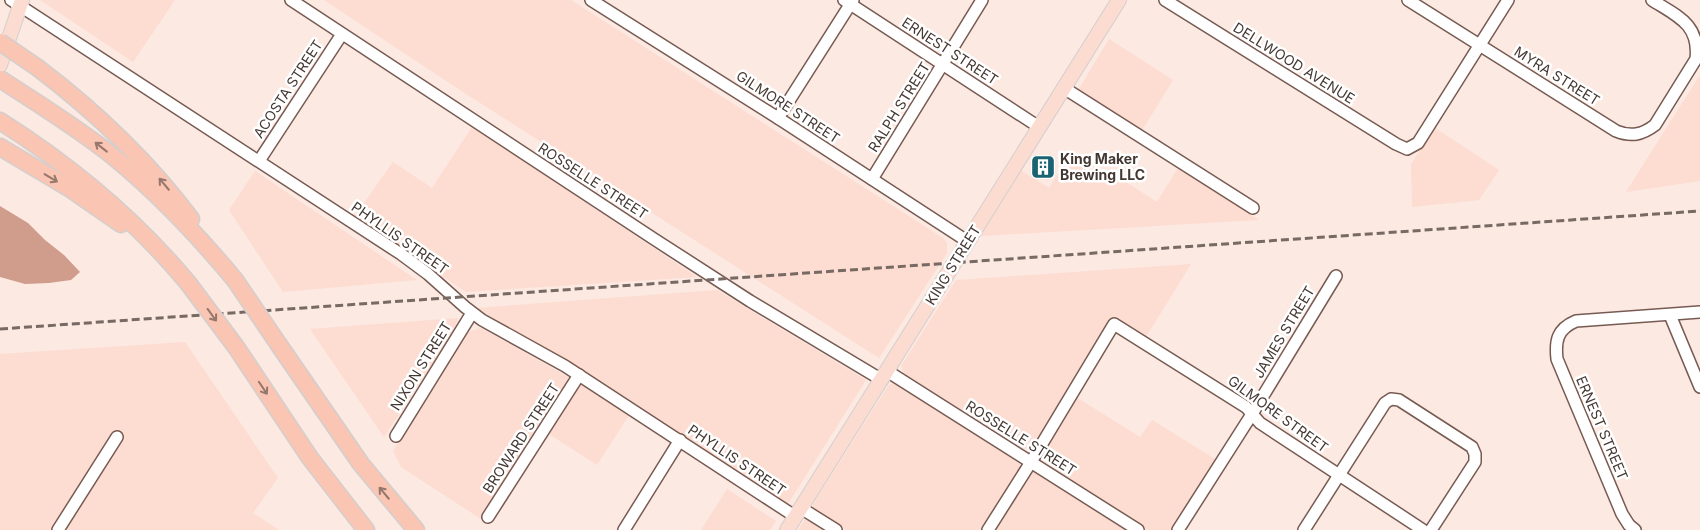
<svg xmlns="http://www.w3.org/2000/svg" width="1700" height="530" font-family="Inter,sans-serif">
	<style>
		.built { fill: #fddcd1 }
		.water { fill: #d09c8b }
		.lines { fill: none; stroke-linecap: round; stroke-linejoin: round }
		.minor-casing { stroke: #775b52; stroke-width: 14 }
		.major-casing { stroke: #d2cfce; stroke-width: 16 }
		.highway-casing { stroke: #d2cfce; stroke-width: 19 }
		.minor { stroke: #fff; stroke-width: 11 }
		.major { stroke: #fcdcd1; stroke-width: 14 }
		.highway { stroke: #fac5b3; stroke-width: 16 }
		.rail { stroke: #776963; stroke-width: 3; stroke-dasharray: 8 4; stroke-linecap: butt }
		.highway-bridge-casing { stroke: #d2cfce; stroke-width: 19; stroke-linecap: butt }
		.highway-bridge { stroke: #fac5b3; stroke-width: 16 }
		.oneway { stroke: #96776d }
		.labels { text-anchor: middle; stroke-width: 5; stroke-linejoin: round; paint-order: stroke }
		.street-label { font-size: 14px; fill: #443833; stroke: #fff }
		.poi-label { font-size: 14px; font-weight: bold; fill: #443833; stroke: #fff; text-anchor: start }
	</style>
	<rect width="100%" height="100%" fill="#fce9e2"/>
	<g class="built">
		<path d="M40 0H175L133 62Z"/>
		<path d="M324 0H571L943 238 947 243V253L879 358 463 92Z"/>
		<path d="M1109 39 1173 80 1141 132 1088 97 1079 89Z"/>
		<path d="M1700 75V181L1626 192 1662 135Z"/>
		<path d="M472 127 697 277 466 292 354 217 393 162 432 188Z"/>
		<path d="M1435 128 1499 170 1479 200 1412 207 1411 164Z"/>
		<path d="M1068 158 1104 181 1110 172 1157 202 1178 168 1259 220 979 236 1020 170 1049 188Z"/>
		<path d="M255 171 417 280 283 292 229 210Z"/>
		<path d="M1191 264 1146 337 1114 317 1033 445 1024 449 905 374 901 366 956 280Z"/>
		<path d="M717 290 866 380 788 504 588 373 504 326 475 308Z"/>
		<path d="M458 318 454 331 384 437 310 329Z"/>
		<path d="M481 328 570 378 481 519 401 467 393 451 468 332Z"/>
		<path d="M185 342 278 478 253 513 279 530H0V354Z"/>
		<path d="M894 382 1019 463 1021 470 982 530H846L814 509 813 504 888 386Z"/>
		<path d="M580 383 629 415 597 465 549 434Z"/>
		<path d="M1076 397 1140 437 1152 420 1215 459 1172 530H1148L1040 462V458Z"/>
		<path d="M1035 471 1128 530H993L1030 473Z"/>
		<path d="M727 489 776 521 770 530H701Z"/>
		<path d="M805 519 827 530H798Z"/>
	</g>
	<path class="water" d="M0 206 28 223 45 240 64 255 80 272 71 280 49 283 25 284 0 277Z"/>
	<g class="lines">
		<defs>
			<g id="minor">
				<path d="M11 0 401 254 428 274 465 307 482 320 565 366 796 517"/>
				<path d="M291 0 654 239 750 301 882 380"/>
				<path d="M591 0 778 118 967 241"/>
				<path d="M844 0 1039 127"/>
				<path d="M1165 0 1396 144 1407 149 1418 143 1508 0"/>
				<path d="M1408 0 1616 131C1631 137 1642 135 1655 125L1696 59C1700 24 1677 16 1652 0"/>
				<path d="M1064 88 1253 208"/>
				<path d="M778 118 853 0"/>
				<path d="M259 161 342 34"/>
				<path d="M872 179 982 0"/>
				<path d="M1670 315 1700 387"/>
				<path d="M887 371 1138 530"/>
				<path d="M396 436 472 313"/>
				<path d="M801 508 836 530"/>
				<path d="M488 517 579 375"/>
				<path d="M58 530 117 437"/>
				<path d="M624 530 680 440"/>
				<path d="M988 530 1031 462 1114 324 1246 407 1260 423 1423 530"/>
				<path d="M1178 530 1252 414 1336 276"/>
				<path d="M1304 530 1385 403 1391 399 1399 400 1472 447 1475 454V462L1431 530"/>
				<path d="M1635 530 1629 525 1622 514 1557 359C1555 341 1557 329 1576 321L1700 312"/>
			</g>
			<g id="major">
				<path d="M0 65 22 0"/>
				<path d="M787 530 1119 0"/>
			</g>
			<g id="highway">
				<path d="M38 68C96 112 147 160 191 219"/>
				<path d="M0 79C36 102 71 124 105 150 152 187 196 233 235 280"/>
				<path d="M0 121C71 166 134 218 188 283"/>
				<path d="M0 147 69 188 121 224"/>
				<path d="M279 345 361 464 416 530"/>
				<path d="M236 347 310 458 366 530"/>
			</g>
		</defs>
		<use href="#minor" class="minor-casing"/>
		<use href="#major" class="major-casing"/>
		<use href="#highway" class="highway-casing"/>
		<use href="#minor" class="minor"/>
		<use href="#major" class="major"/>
		<use href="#highway" class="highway"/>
		<path class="rail" d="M0 329 1700 211"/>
		<defs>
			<g id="highway-bridge">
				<path d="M0 42 38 68"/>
				<path d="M235 280 279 345"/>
				<path d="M188 283 236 347"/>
			</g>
		</defs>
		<use href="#highway-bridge" class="highway-bridge-casing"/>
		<use href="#highway-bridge" class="highway-bridge"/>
	</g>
	<defs><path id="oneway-shaft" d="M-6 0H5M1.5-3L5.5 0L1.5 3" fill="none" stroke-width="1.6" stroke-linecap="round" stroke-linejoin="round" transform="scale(1.25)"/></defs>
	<g class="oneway">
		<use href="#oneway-shaft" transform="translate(101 147) rotate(-142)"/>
		<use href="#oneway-shaft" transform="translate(51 178) rotate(31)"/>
		<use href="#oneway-shaft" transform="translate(164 184) rotate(-130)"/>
		<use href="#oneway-shaft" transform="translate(212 315) rotate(54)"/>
		<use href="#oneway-shaft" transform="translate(263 388) rotate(56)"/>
		<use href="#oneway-shaft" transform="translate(384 493) rotate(-130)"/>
	</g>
	<defs>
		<symbol id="building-square" viewBox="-11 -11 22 22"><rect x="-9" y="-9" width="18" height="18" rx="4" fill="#1b6372" stroke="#fff"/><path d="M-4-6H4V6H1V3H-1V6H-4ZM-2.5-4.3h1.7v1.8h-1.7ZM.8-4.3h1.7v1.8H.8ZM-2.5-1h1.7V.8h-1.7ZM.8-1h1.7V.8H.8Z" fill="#fff"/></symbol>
	</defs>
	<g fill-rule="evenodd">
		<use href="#building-square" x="1029" y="153" width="28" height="28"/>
	</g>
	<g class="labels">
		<g class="street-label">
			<text transform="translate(950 51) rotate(33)" y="5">ERNEST STREET</text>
			<text transform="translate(1294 63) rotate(32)" y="5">DELLWOOD AVENUE</text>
			<text transform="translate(1557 76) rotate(32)" y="5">MYRA STREET</text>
			<text transform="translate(288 89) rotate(-57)" y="5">ACOSTA STREET</text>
			<text transform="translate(788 107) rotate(33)" y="5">GILMORE STREET</text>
			<text transform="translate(899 107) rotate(-58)" y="5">RALPH STREET</text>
			<text transform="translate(593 181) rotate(33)" y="5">ROSSELLE STREET</text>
			<text transform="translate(400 238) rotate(35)" y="5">PHYLLIS STREET</text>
			<text transform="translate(953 265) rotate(-58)" y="5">KING STREET</text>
			<text transform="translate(1284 332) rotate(-59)" y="5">JAMES STREET</text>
			<text transform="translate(421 366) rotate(-58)" y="5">NIXON STREET</text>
			<text transform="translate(1278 414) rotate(36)" y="5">GILMORE STREET</text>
			<text transform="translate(1602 428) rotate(67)" y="5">ERNEST STREET</text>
			<text transform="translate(521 438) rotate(-57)" y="5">BROWARD STREET</text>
			<text transform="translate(1021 438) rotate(32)" y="5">ROSSELLE STREET</text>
			<text transform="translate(737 460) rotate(34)" y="5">PHYLLIS STREET</text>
		</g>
		<g class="poi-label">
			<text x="1060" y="164">King Maker<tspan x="1060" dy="16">Brewing LLC</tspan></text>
		</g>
	</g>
</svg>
